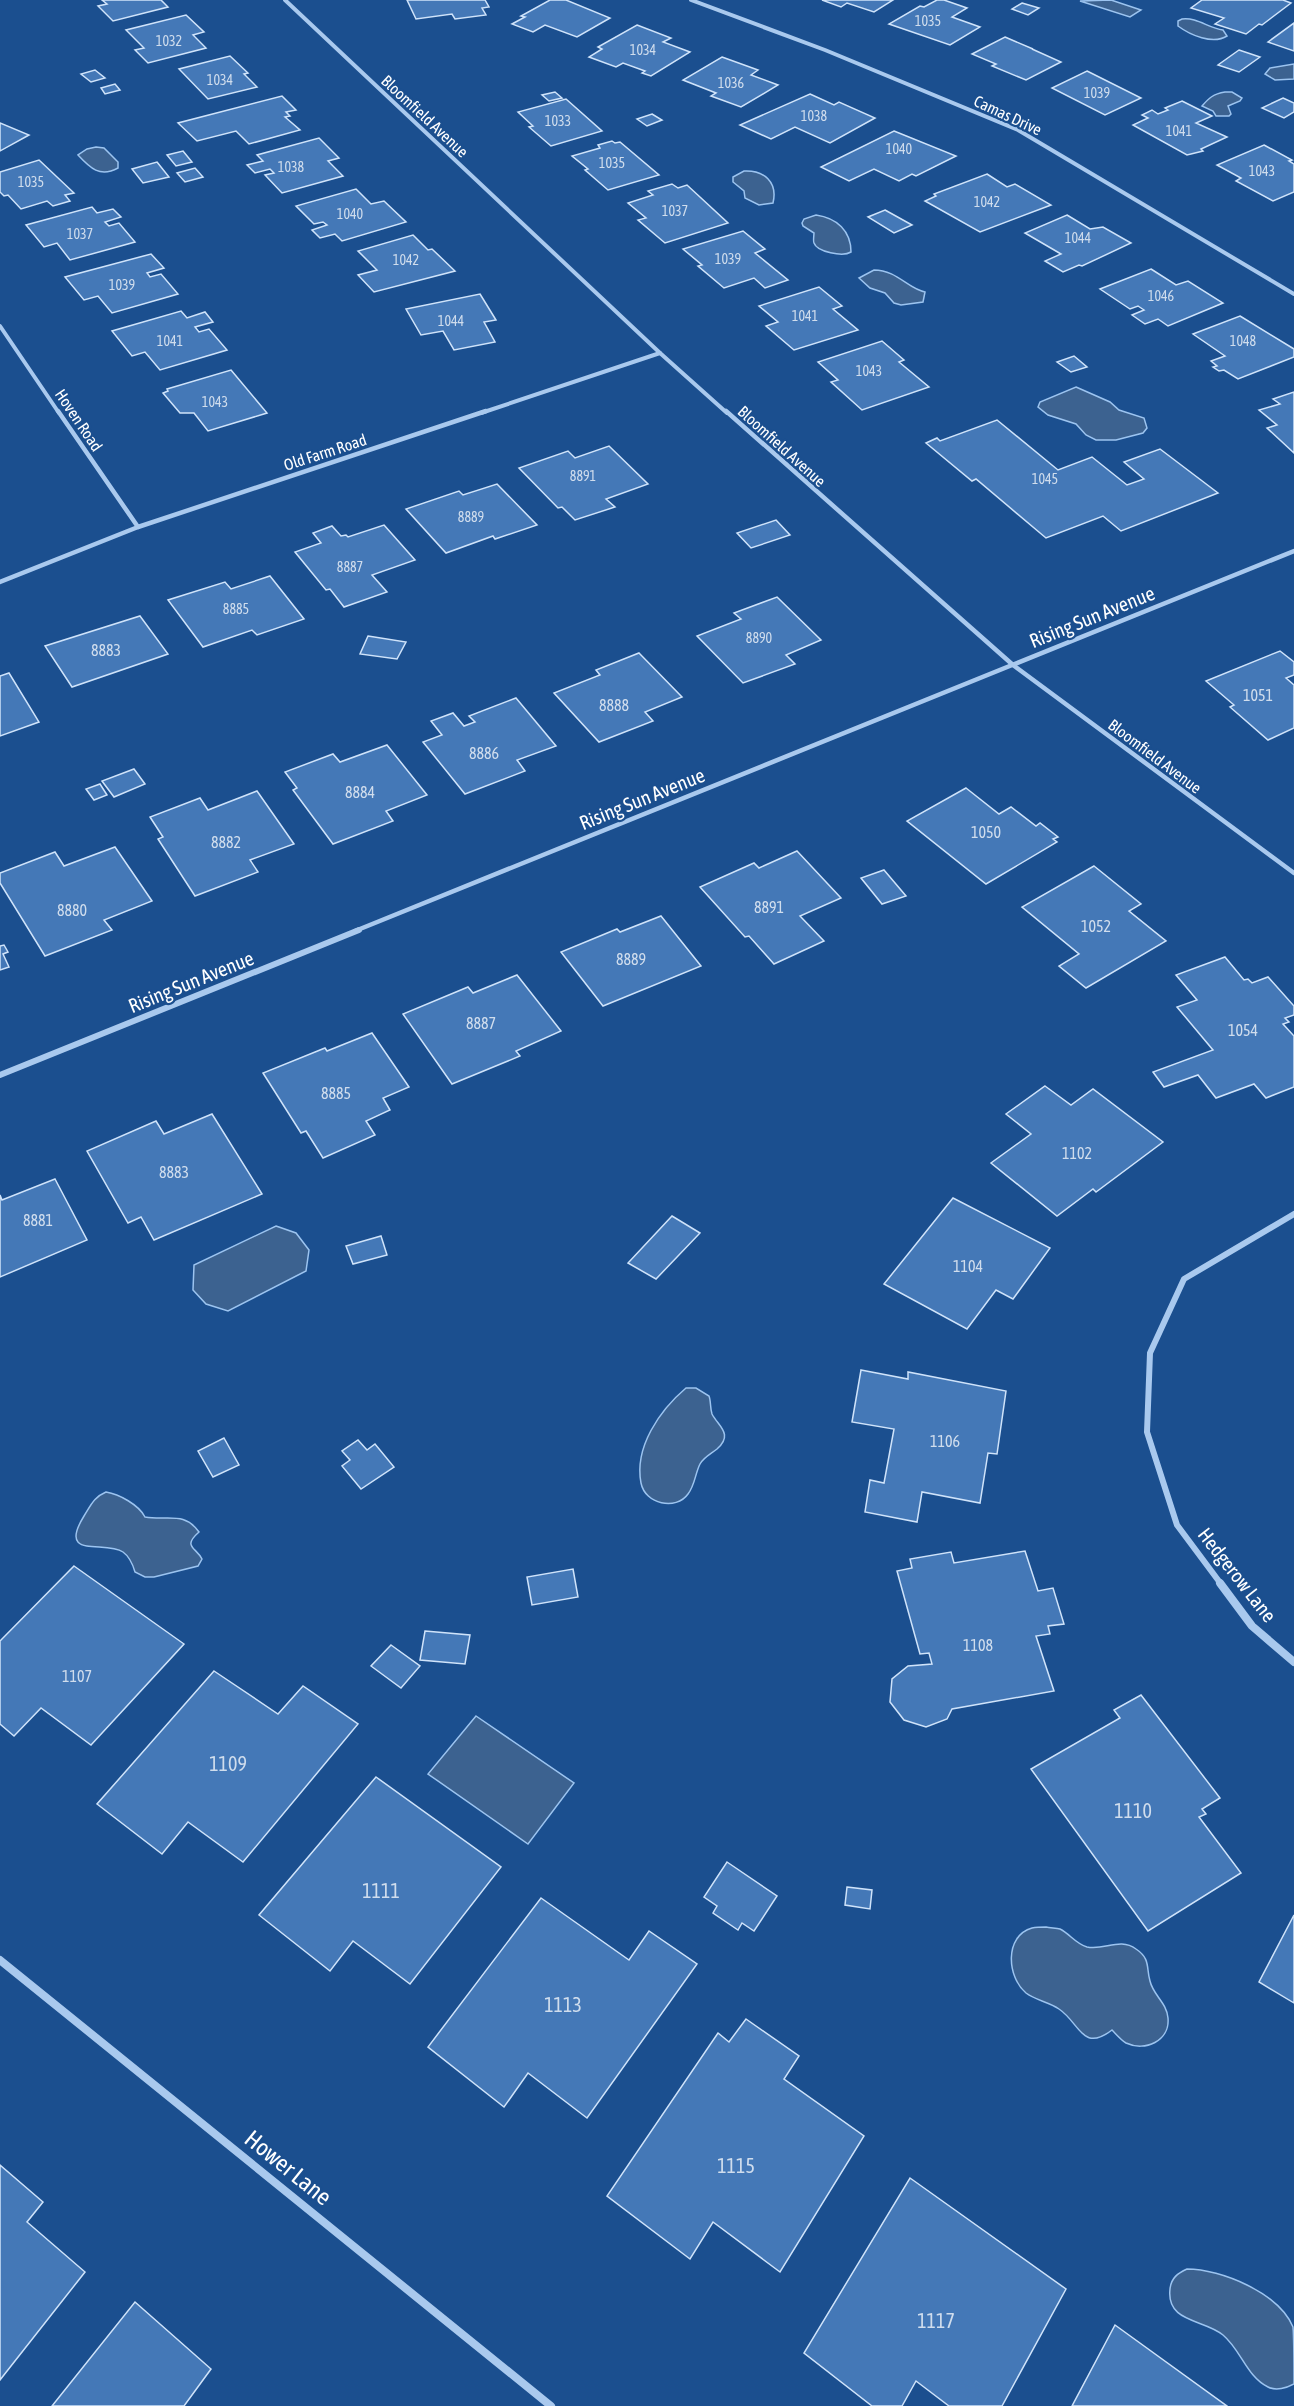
<svg xmlns="http://www.w3.org/2000/svg" width="1294" height="2406" font-family="'Asap Condensed',sans-serif">
	<style>
		.water { fill: #3c6290; stroke: #9cc4f0; stroke-width: 1.5 }
		.building { fill: #4478b7; stroke: #cfe3fa; stroke-width: 1.5 }
		.lines { fill: none; stroke-linecap: round; stroke-linejoin: round }
		.minor-far3 { stroke: #a9c9ee; stroke-width: 4 }
		.minor-far2 { stroke: #a9c9ee; stroke-width: 4.5 }
		.minor-far1 { stroke: #a9c9ee; stroke-width: 6 }
		.minor { stroke: #a9c9ee; stroke-width: 8 }
		.labels { text-anchor: middle; stroke-width: 4.5; stroke-linejoin: round; paint-order: stroke }
		.far-number-label { font-size: 14px; fill: #d0dded }
		.far-street-label { font-size: 16px; fill: #fff; stroke: #1b4f8f }
		.number-label { font-size: 16px; fill: #d0dded }
		.street-label { font-size: 20px; fill: #fff; stroke: #1b4f8f }
		.near-number-label { font-size: 20px; fill: #d0dded }
		.near-street-label { font-size: 24px; fill: #fff; stroke: #1b4f8f }
	</style>
	<rect width="100%" height="100%" fill="#1b4f8f"/>
	<g class="water">
		<path d="M1111 0 1141 10 1130 17 1080 1Z"/>
		<path d="M1182 19C1197 17 1208 28 1223 30L1227 36C1213 45 1190 35 1178 26V21Z"/>
		<path d="M1294 64V79L1275 80 1265 74 1270 68Z"/>
		<path d="M1225 92H1232L1242 98 1240 101 1228 106 1231 114 1229 116H1216L1213 111 1202 106C1209 98 1213 94 1225 92Z"/>
		<path d="M96 147 104 148 118 162V168C100 178 90 168 78 155L87 149Z"/>
		<path d="M744 171C764 170 778 182 773 203L759 205 745 198 744 191 733 182V177Z"/>
		<path d="M816 215C837 218 851 231 851 252 843 257 817 252 814 243 813 242 814 234 814 233L803 226 802 223 804 219Z"/>
		<path d="M874 270C897 270 908 289 925 292L923 302 901 305 894 303 885 293 870 288 859 278Z"/>
		<path d="M1076 387 1110 402 1119 410 1144 418 1147 428 1143 433 1116 440H1096L1086 435 1076 424 1048 415 1038 407 1040 402Z"/>
		<path d="M276 1226 296 1233 309 1250 306 1271 228 1311 206 1304 193 1290 194 1265Z"/>
		<path d="M686 1388H696L709 1396C711 1401 710 1408 712 1414 718 1426 734 1434 717 1449 711 1454 704 1457 700 1464 695 1474 695 1485 688 1494 676 1511 645 1504 641 1483 634 1447 660 1410 686 1388Z"/>
		<path d="M106 1492C119 1494 139 1505 145 1517 168 1521 184 1511 199 1532 182 1547 196 1547 202 1559L198 1566 154 1577H145L135 1572C133 1565 130 1557 123 1552 105 1540 57 1560 84 1516 91 1505 94 1497 106 1492Z"/>
		<path d="M476 1716 574 1783 528 1844 428 1774Z"/>
		<path d="M1046 1927C1050 1928 1056 1928 1060 1929 1070 1934 1076 1944 1087 1947 1104 1951 1120 1937 1136 1949 1151 1959 1146 1968 1150 1981 1153 1995 1167 2003 1168 2018 1170 2041 1145 2052 1126 2043 1121 2040 1116 2034 1112 2030 1082 2053 1080 2023 1059 2009 1049 2002 1035 2000 1026 1993 1007 1977 1004 1936 1032 1928 1037 1927 1042 1927 1046 1927Z"/>
		<path d="M1187 2269C1221 2269 1279 2293 1293 2327 1294 2339 1294 2370 1294 2384 1287 2388 1276 2391 1268 2387 1247 2377 1241 2350 1223 2335 1204 2319 1166 2323 1170 2289 1171 2278 1178 2273 1187 2269Z"/>
	</g>
	<g class="building">
		<path d="M102 0H161L168 7 113 21 98 6 107 4Z"/>
		<path d="M407 0H485L489 7 482 8 486 15 455 19 452 14 416 19Z"/>
		<path d="M550 0H566L610 18 577 37 545 25 533 32 512 24 525 17 521 16Z"/>
		<path d="M822 0H893L874 12 847 3 841 7Z"/>
		<path d="M937 0H944L967 8 952 17 980 27 950 45 889 24 920 6 924 7Z"/>
		<path d="M1202 0H1283L1291 3 1262 25 1259 24 1246 34 1215 24 1224 18 1191 8Z"/>
		<path d="M1022 3 1039 8 1028 15 1012 9Z"/>
		<path d="M186 15 204 32 193 35 206 48 148 63 135 50 144 48 126 30Z"/>
		<path d="M1294 23V51L1268 42Z"/>
		<path d="M637 25 671 38 663 42 690 52 651 76 642 73 645 71 623 63 616 67 589 57 602 49 598 47Z"/>
		<path d="M1005 37 1033 49H1032L1061 62 1026 80 992 66 996 64 972 54Z"/>
		<path d="M1239 50 1260 57 1239 72 1218 65Z"/>
		<path d="M230 56 248 73 244 74 257 87 208 99 179 69Z"/>
		<path d="M722 57 758 70 751 75 778 85 741 107 711 96 716 93 683 80Z"/>
		<path d="M95 70 105 78 91 82 81 74Z"/>
		<path d="M1087 71 1141 98 1105 115 1052 88Z"/>
		<path d="M115 84 120 90 105 94 101 88Z"/>
		<path d="M555 92 562 98 549 101 542 95Z"/>
		<path d="M810 94 834 105 839 102 875 118 830 143 795 127 771 139 740 125Z"/>
		<path d="M282 96 296 110 286 112 290 116 285 117 300 130 249 144 236 131 197 141 178 123Z"/>
		<path d="M1283 98 1294 103V112L1284 118 1262 108Z"/>
		<path d="M566 99 602 131 551 146 529 127 533 126 518 112Z"/>
		<path d="M1182 101 1212 116 1196 123 1227 137 1201 149 1203 151 1187 155 1133 125 1148 118 1142 115 1152 110 1158 114 1168 110 1165 108Z"/>
		<path d="M652 114 662 120 647 126 637 119Z"/>
		<path d="M0 123 29 135 0 151Z"/>
		<path d="M894 131 956 156 916 176 912 174 899 181 874 169 849 181 821 167Z"/>
		<path d="M319 138 339 158 328 161 343 176 282 193 265 175 274 173 270 169 255 173 247 165 263 161 257 155Z"/>
		<path d="M612 141 615 143 620 142 659 175 608 190 585 170 588 169 572 156 600 148 598 145Z"/>
		<path d="M1264 145 1292 160 1289 161 1294 164V192L1273 201 1236 181 1241 178 1217 165Z"/>
		<path d="M183 151 192 162 176 166 167 155Z"/>
		<path d="M39 160 74 193 65 195 70 201 53 206 47 201 21 209 8 195 4 196 0 192V172Z"/>
		<path d="M157 162 169 177 143 183 132 169Z"/>
		<path d="M195 168 203 177 185 182 177 173Z"/>
		<path d="M987 174 1007 187 1015 184 1051 205 980 232 925 201 936 196 934 194Z"/>
		<path d="M672 184 678 188 687 185 728 223 665 243 638 220 646 218 628 203 653 195 648 191Z"/>
		<path d="M356 189 371 204 384 201 406 222 342 241 335 234 320 238 312 230 327 225 323 222 314 224 296 206Z"/>
		<path d="M92 207 97 213 113 209 121 217 105 222 109 226 119 223 135 242 70 260 57 243 44 247 26 225Z"/>
		<path d="M885 210 912 225 894 233 868 217Z"/>
		<path d="M1067 215 1090 229 1103 227 1131 243 1082 266 1079 265 1063 272 1045 261 1061 254 1025 233Z"/>
		<path d="M743 231 765 249 755 253 788 280 765 288 754 278 724 288 698 266 702 265 683 249Z"/>
		<path d="M413 235 428 250 432 249 455 271 374 292 358 275 377 270 358 251Z"/>
		<path d="M151 254 164 268 147 273 150 277 161 274 178 294 112 313 98 296 84 300 65 277Z"/>
		<path d="M1151 269 1176 285 1188 281 1223 303 1168 326 1158 319 1145 324 1132 315 1144 310 1138 306 1130 309 1100 289Z"/>
		<path d="M819 287 842 306 833 309 858 330 794 350 766 326 778 322 759 306Z"/>
		<path d="M480 294 496 320 484 322 495 342 454 350 443 331 421 335 406 309Z"/>
		<path d="M181 311 187 318 205 312 213 322 195 327 199 332 209 329 227 350 160 370 145 352 132 356 112 331Z"/>
		<path d="M1240 316 1294 349V357L1238 379 1224 370 1219 371 1213 367 1217 366 1211 361 1225 356 1193 334Z"/>
		<path d="M882 341 904 360 899 362 929 387 862 410 831 382 838 380 818 362Z"/>
		<path d="M1074 356 1087 367 1071 372 1057 362Z"/>
		<path d="M231 370 267 413 208 431 194 413H180L163 393 168 391 167 389Z"/>
		<path d="M1294 392V453L1267 428 1277 425 1259 410 1280 404 1273 399Z"/>
		<path d="M997 420 1058 470 1092 457 1127 485 1144 479 1124 462 1160 449 1218 493 1121 531 1103 516 1046 538 976 479 972 481 926 443 937 438 940 441Z"/>
		<path d="M609 446 648 484 606 499 615 507 575 520 562 507 558 508 519 468 568 451 575 458Z"/>
		<path d="M497 484 537 525 495 539 493 536 446 553 406 509 459 491 463 495Z"/>
		<path d="M776 520 790 535 751 548 737 533Z"/>
		<path d="M384 525 415 560 372 575 387 592 344 607 330 589 326 590 295 552 321 543 313 533 332 526 341 536 346 535 348 537Z"/>
		<path d="M270 576 304 619 257 635 252 630 203 647 168 600 225 582 231 589Z"/>
		<path d="M777 597 821 640 786 655 795 664 743 683 697 636 741 619 734 613Z"/>
		<path d="M140 616 168 654 72 687 45 646Z"/>
		<path d="M368 636 406 642 397 659 360 654Z"/>
		<path d="M1280 651 1294 662V675L1286 678 1294 685V728L1268 740 1230 707 1234 705 1206 681Z"/>
		<path d="M639 653 682 697 645 712 653 721 599 742 554 693 600 675 596 670Z"/>
		<path d="M9 673 39 722 0 736V676Z"/>
		<path d="M516 698 556 746 517 760 525 771 465 794 423 742 442 735 431 721 453 713 464 726 475 722 469 716Z"/>
		<path d="M387 745 427 795 386 811 393 821 333 844 293 790 297 788 285 772 333 754 340 762Z"/>
		<path d="M134 769 145 784 114 797 102 781Z"/>
		<path d="M100 784 107 795 94 800 86 789Z"/>
		<path d="M966 788 999 814 1011 807 1036 826 1040 823 1058 837 1053 839 1057 842 986 884 907 821Z"/>
		<path d="M257 791 294 844 250 860 258 872 195 896 158 839 163 837 150 817 200 798 208 810Z"/>
		<path d="M115 847 152 901 104 920 112 930 45 956 0 883V873L55 852 64 866Z"/>
		<path d="M797 851 841 898 800 916 824 941 774 964 749 936 745 937 700 887 754 863 759 868Z"/>
		<path d="M1094 866 1141 904 1129 911 1166 941 1086 988 1059 966 1079 954 1022 907Z"/>
		<path d="M884 870 906 896 882 904 861 878Z"/>
		<path d="M661 916 701 966 603 1006 561 952 617 929 620 932Z"/>
		<path d="M4 945 8 952 3 954 9 967 0 970V946Z"/>
		<path d="M1225 957 1244 980 1248 979 1252 983 1268 977 1294 1006V1015L1285 1018 1289 1022 1283 1024 1294 1036V1087L1266 1098 1254 1084 1216 1098 1198 1075 1164 1087 1153 1072 1213 1050 1177 1007 1197 1000 1176 975Z"/>
		<path d="M517 975 561 1031 516 1051 520 1056 452 1084 403 1014 468 987 473 993Z"/>
		<path d="M372 1033 409 1087 383 1098 390 1110 366 1121 375 1135 323 1158 306 1131 301 1133 263 1073 325 1048 327 1051Z"/>
		<path d="M1045 1086 1071 1105 1093 1089 1163 1142 1096 1192 1093 1189 1057 1216 991 1163 1031 1134 1006 1114Z"/>
		<path d="M212 1114 262 1194 154 1240 141 1217 128 1223 87 1151 156 1121 164 1134Z"/>
		<path d="M55 1179 87 1240 0 1277V1195L2 1200Z"/>
		<path d="M953 1198 1050 1248 1013 1299 996 1290 967 1329 884 1284Z"/>
		<path d="M672 1216 700 1233 656 1279 628 1263Z"/>
		<path d="M381 1236 387 1255 353 1264 346 1246Z"/>
		<path d="M861 1370 908 1379V1372L1006 1391 997 1454 988 1453 980 1503 922 1492 917 1522 865 1512 870 1480 884 1483 894 1429 852 1422Z"/>
		<path d="M224 1438 239 1465 213 1477 198 1451Z"/>
		<path d="M358 1440 367 1450 375 1444 394 1467 361 1489 342 1466 350 1460 342 1451Z"/>
		<path d="M1025 1551 1038 1591 1053 1588 1064 1624 1048 1626 1050 1634 1036 1636 1054 1691 952 1709 947 1719 926 1727 904 1720 890 1702 892 1679 908 1666 932 1664 929 1653 920 1654 897 1571 912 1568 910 1559 951 1552 954 1563Z"/>
		<path d="M74 1566 184 1644 91 1745 41 1708 14 1736 0 1724V1641Z"/>
		<path d="M573 1569 578 1597 532 1605 527 1577Z"/>
		<path d="M425 1631 470 1635 465 1664 420 1660Z"/>
		<path d="M391 1645 420 1666 401 1688 371 1666Z"/>
		<path d="M214 1671 278 1714 303 1686 358 1724 243 1862 188 1822 162 1854 97 1804Z"/>
		<path d="M1141 1695 1220 1798 1202 1809 1206 1814 1199 1817 1241 1873 1148 1931 1031 1769 1120 1718 1114 1710Z"/>
		<path d="M376 1777 501 1867 410 1984 353 1941 330 1971 259 1915Z"/>
		<path d="M727 1862 777 1896 754 1931 742 1923 738 1930 713 1913 717 1906 704 1897Z"/>
		<path d="M847 1887 872 1890 870 1909 845 1905Z"/>
		<path d="M541 1898 629 1960 649 1931 697 1964 587 2118 528 2073 504 2107 428 2047Z"/>
		<path d="M1294 1915V2003L1259 1982Z"/>
		<path d="M746 2019 799 2056 784 2079 864 2136 780 2272 713 2222 690 2259 607 2196 718 2033 729 2042Z"/>
		<path d="M0 2165 43 2202 27 2222 85 2272 0 2380Z"/>
		<path d="M910 2178 1066 2289 1002 2406H949L916 2381 902 2406H872L804 2353Z"/>
		<path d="M135 2302 211 2369 184 2406H52Z"/>
		<path d="M1115 2325 1227 2406H1072Z"/>
	</g>
	<g class="lines">
		<g class="minor-far3">
			<path d="M285 0 660 353 727 413"/>
			<path d="M691 0 825 50 1018 130 1294 294"/>
			<path d="M0 326 59 413"/>
			<path d="M481 413 660 353"/>
		</g>
		<g class="minor-far2">
			<path d="M58 411 138 527"/>
			<path d="M726 411 1013 665 1294 873"/>
			<path d="M0 582 138 527 486 411"/>
			<path d="M355 931 1294 551"/>
		</g>
		<g class="minor-far1">
			<path d="M0 1075 359 930"/>
			<path d="M1221 1584 1177 1525 1147 1432 1150 1353 1184 1279 1294 1214"/>
		</g>
		<g class="minor">
			<path d="M1220 1583 1252 1626 1294 1662"/>
			<path d="M0 1960 551 2406"/>
		</g>
	</g>
	<g class="labels">
		<g class="far-number-label">
			<text x="928" y="26">1035</text>
			<text x="169" y="46">1032</text>
			<text x="643" y="55">1034</text>
			<text x="220" y="85">1034</text>
			<text x="731" y="88">1036</text>
			<text x="1097" y="98">1039</text>
			<text x="814" y="121">1038</text>
			<text x="558" y="126">1033</text>
			<text x="1179" y="136">1041</text>
			<text x="899" y="154">1040</text>
			<text x="612" y="168">1035</text>
			<text x="291" y="172">1038</text>
			<text x="1262" y="176">1043</text>
			<text x="31" y="187">1035</text>
			<text x="987" y="207">1042</text>
			<text x="675" y="216">1037</text>
			<text x="350" y="219">1040</text>
			<text x="80" y="239">1037</text>
			<text x="1078" y="243">1044</text>
			<text x="728" y="264">1039</text>
			<text x="406" y="265">1042</text>
			<text x="122" y="290">1039</text>
			<text x="1161" y="301">1046</text>
			<text x="805" y="321">1041</text>
			<text x="451" y="326">1044</text>
			<text x="170" y="346">1041</text>
			<text x="1243" y="346">1048</text>
			<text x="869" y="376">1043</text>
			<text x="215" y="407">1043</text>
			<text x="583" y="481">8891</text>
			<text x="1045" y="484">1045</text>
			<text x="471" y="522">8889</text>
			<text x="350" y="572">8887</text>
			<text x="236" y="614">8885</text>
			<text x="759" y="643">8890</text>
		</g>
		<g class="far-street-label">
			<text transform="translate(1008 115) rotate(25)" y="6">Camas Drive</text>
			<text transform="translate(425 116) rotate(43)" y="6">Bloomfield Avenue</text>
			<text transform="translate(79 420) rotate(56)" y="6">Hoven Road</text>
			<text transform="translate(782 446) rotate(42)" y="6">Bloomfield Avenue</text>
			<text transform="translate(325 452) rotate(-18)" y="6">Old Farm Road</text>
			<text transform="translate(1155 756) rotate(37)" y="6">Bloomfield Avenue</text>
		</g>
		<g class="number-label">
			<text x="106" y="656">8883</text>
			<text x="1258" y="701">1051</text>
			<text x="614" y="711">8888</text>
			<text x="484" y="759">8886</text>
			<text x="360" y="798">8884</text>
			<text x="986" y="838">1050</text>
			<text x="226" y="848">8882</text>
			<text x="769" y="913">8891</text>
			<text x="72" y="916">8880</text>
			<text x="1096" y="932">1052</text>
			<text x="631" y="965">8889</text>
			<text x="481" y="1029">8887</text>
			<text x="1243" y="1036">1054</text>
			<text x="336" y="1099">8885</text>
			<text x="1077" y="1159">1102</text>
			<text x="174" y="1178">8883</text>
			<text x="38" y="1226">8881</text>
			<text x="968" y="1272">1104</text>
			<text x="945" y="1447">1106</text>
			<text x="978" y="1651">1108</text>
			<text x="77" y="1682">1107</text>
		</g>
		<g class="street-label">
			<text transform="translate(1092 617) rotate(-22)" y="7">Rising Sun Avenue</text>
			<text transform="translate(642 799) rotate(-22)" y="7">Rising Sun Avenue</text>
			<text transform="translate(191 982) rotate(-22)" y="7">Rising Sun Avenue</text>
			<text transform="translate(1237 1575) rotate(52)" y="7">Hedgerow Lane</text>
		</g>
		<g class="near-number-label">
			<text x="228" y="1771">1109</text>
			<text x="1133" y="1818">1110</text>
			<text x="381" y="1898">1111</text>
			<text x="563" y="2012">1113</text>
			<text x="736" y="2173">1115</text>
			<text x="936" y="2328">1117</text>
		</g>
		<g class="near-street-label">
			<text transform="translate(288 2168) rotate(39)" y="8">Hower Lane</text>
		</g>
	</g>
</svg>
